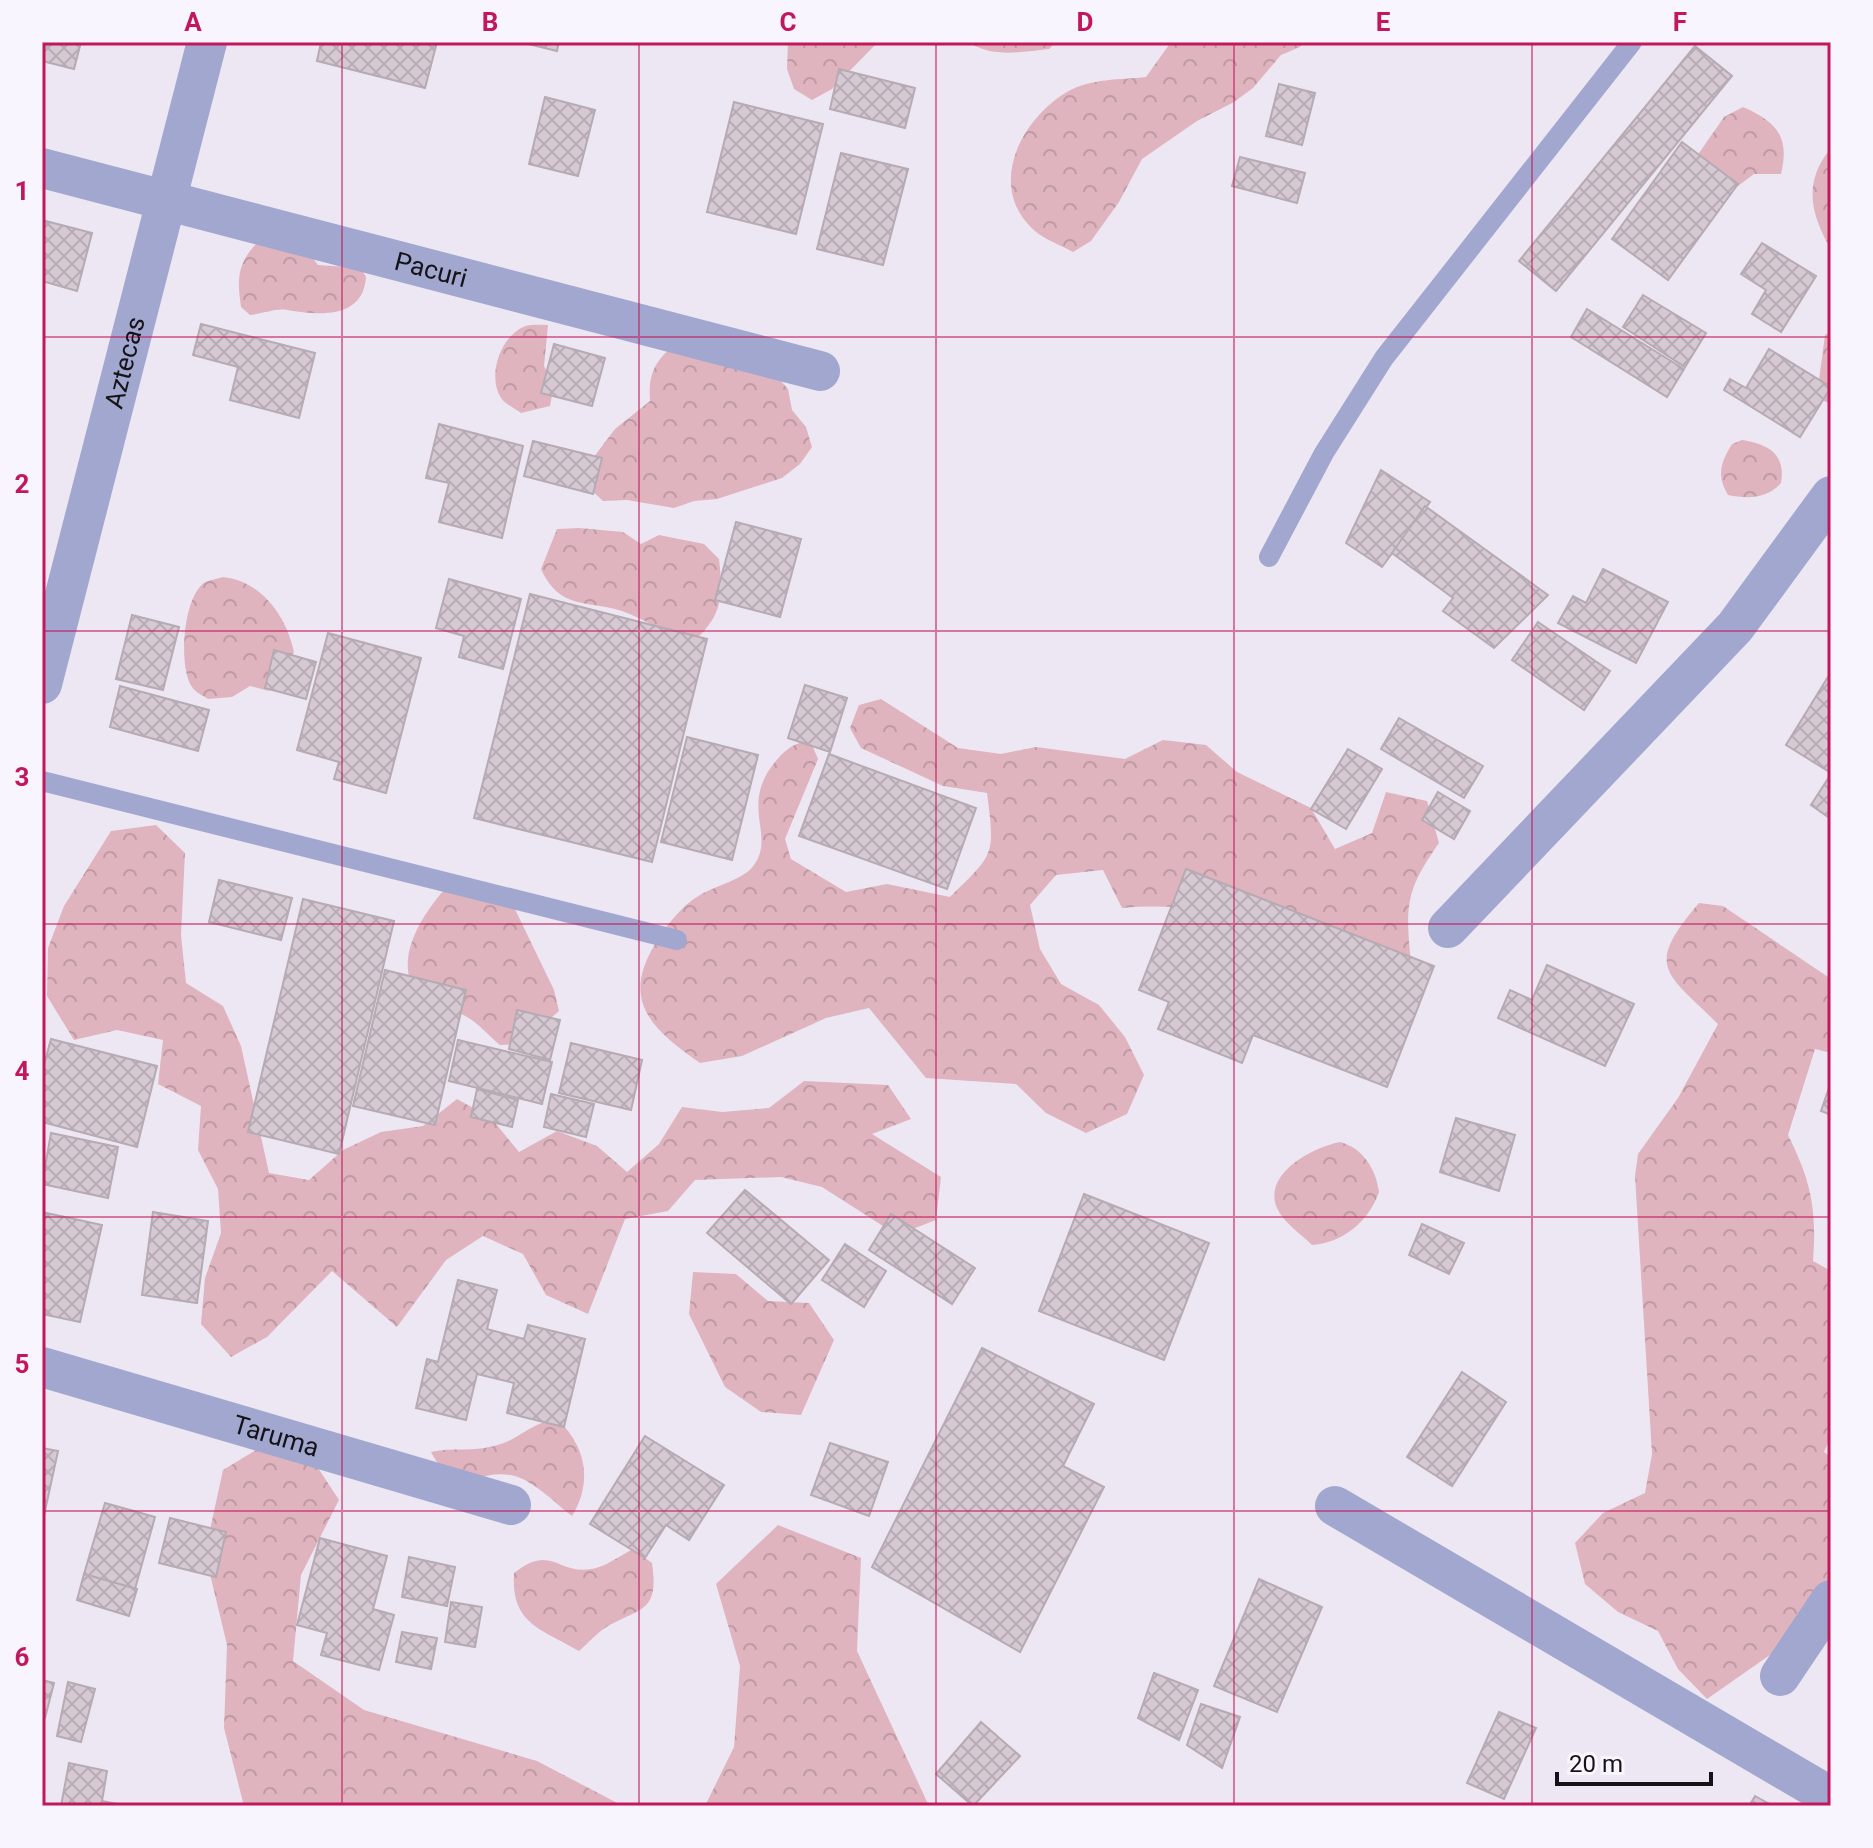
<svg xmlns="http://www.w3.org/2000/svg" width="1873" height="1848" font-family="Roboto,sans-serif">
	<style>
		.forest { fill: url(#forest-crowns) }
		.building { fill: url(#building-cross-hatch); stroke: #b6aab3; stroke-width: 2 }
		.lines { fill: none; stroke-linecap: round; stroke-linejoin: round }
		.service { stroke: #a1a7cf; stroke-width: 20 }
		.minor { stroke: #a1a7cf; stroke-width: 40 }
		.grid { fill: none; stroke: #c2185b; stroke-width: 2; stroke-opacity: 0.55 }
		.labels { text-anchor: middle; stroke-width: 7; stroke-linejoin: round; paint-order: stroke }
		.street-label { font-size: 26px; fill: #151317; stroke: #f9f5ff }
		.neatline { fill: none; stroke: #c2185b; stroke-width: 3 }
		.grid-label { font-size: 26px; text-anchor: middle; font-weight: bold; fill: #c2185b }
	</style>
	<defs>
		<pattern id="forest-crowns" width="20" height="18" patternUnits="userSpaceOnUse" patternTransform="scale(2)"><rect width="20" height="18" fill="#dfb4be"/><path d="M2 6a3 3 0 1 1 6 0M12 15a3 3 0 1 1 6 0" fill="none" stroke="#be9aa3"/></pattern>
		<pattern id="building-cross-hatch" width="8" height="8" patternUnits="userSpaceOnUse" patternTransform="scale(2)"><rect width="8" height="8" fill="#d6c9d3"/><path d="M0 0l8 8M0 8l8-8" fill="none" stroke="#b7acb4"/></pattern>
	</defs>
	<rect width="100%" height="100%" fill="#ede7f4"/>
	<g class="forest">
		<path d="M788 42H878L832 89 812 100 794 89 787 69Z"/>
		<path d="M968 42H1056L1049 49C1020 52 993 58 968 42Z"/>
		<path d="M1171 42H1303L1300 47 1281 55 1253 88 1234 102 1197 121 1142 159 1119 202 1091 241 1073 252C1061 245 1045 240 1035 231 985 187 1021 119 1067 92 1090 78 1121 80 1146 77Z"/>
		<path d="M1743 107C1777 122 1790 137 1781 174H1754L1738 186 1716 188 1697 156 1724 117Z"/>
		<path d="M1831 148V250C1811 214 1802 183 1831 148Z"/>
		<path d="M298 238 318 265 361 268 366 277C363 320 318 315 287 310 275 308 262 314 250 315L241 307C237 279 237 264 257 243Z"/>
		<path d="M548 325 544 366 554 385 550 406 521 413C514 408 505 404 501 398 487 376 500 338 523 327 529 324 540 325 548 325Z"/>
		<path d="M1831 331V404L1824 401 1819 380 1825 335Z"/>
		<path d="M676 344 774 373 788 389 792 410 806 427 812 447 800 464 782 478 717 499 694 501 674 508 627 500 603 501 587 486V466L615 429 650 401C648 374 655 360 676 344Z"/>
		<path d="M1742 440C1768 444 1786 454 1781 483 1767 499 1748 499 1728 495 1716 475 1721 462 1732 444Z"/>
		<path d="M579 528 623 532 641 544 659 535 704 544 719 559C724 600 721 619 689 645 670 635 651 623 632 615 593 597 562 615 541 569L557 529Z"/>
		<path d="M223 577C261 581 286 615 294 652L269 691 250 686 232 697 208 699C203 696 195 692 192 687 178 667 183 598 204 583 209 580 217 579 223 577Z"/>
		<path d="M881 699 958 748 1001 754 1036 747 1125 759 1163 740 1206 745 1237 772 1311 808 1335 849 1372 833 1386 792 1427 801 1439 843C1406 890 1405 905 1411 962 1316 936 1221 899 1122 908L1103 870 1056 875 1030 905 1040 949 1061 984 1099 1005 1125 1037 1144 1075 1127 1114 1086 1133 1046 1113 1016 1084 926 1078 869 1008 826 1018 742 1056 700 1063C653 1030 620 1002 655 944 666 926 682 905 700 895 715 886 745 879 754 865 776 835 739 806 775 762 787 748 793 744 810 740L818 759 785 839 791 859 846 892 887 884 950 897C995 853 995 856 987 793L943 786 861 748 850 728 859 705Z"/>
		<path d="M156 825 185 853 181 935 186 983 223 1006 241 1046 269 1173 309 1180 343 1150 381 1132 423 1126 457 1099 491 1118 519 1152 557 1131 597 1146 627 1172 659 1144 682 1107 722 1112 769 1108 804 1081 888 1085 911 1119 872 1134 941 1177 936 1220 897 1235 822 1187 781 1177 695 1180 668 1211 625 1219 588 1314 546 1295 523 1254 483 1236 446 1260 397 1327 332 1271 267 1337 231 1357 201 1324 205 1278 221 1233 218 1189 198 1150 201 1106 158 1084 163 1040 117 1030 74 1040 47 996 48 948 64 906 111 831Z"/>
		<path d="M451 882 512 903 554 990 559 1011 521 1044 500 1045C489 1036 479 1024 467 1017 454 1009 431 1009 421 998 387 962 426 909 451 882Z"/>
		<path d="M1699 903 1723 906 1831 979V1053L1815 1049 1788 1135C1811 1181 1817 1209 1813 1261L1831 1271V1437L1824 1452 1831 1457V1634L1777 1650 1707 1699 1678 1669 1658 1631 1618 1612 1585 1584 1575 1543 1603 1513 1645 1493 1652 1454 1635 1176 1638 1154 1678 1098 1718 1024C1665 972 1644 967 1699 903Z"/>
		<path d="M1340 1142C1363 1148 1376 1169 1379 1192 1369 1221 1343 1243 1312 1245 1301 1234 1283 1222 1277 1208 1262 1174 1313 1147 1340 1142Z"/>
		<path d="M693 1272 736 1274 768 1301 809 1303 834 1340 801 1415 761 1412 725 1387 689 1314Z"/>
		<path d="M557 1419C586 1446 593 1481 572 1516 555 1503 531 1478 510 1475 471 1469 459 1504 431 1452 453 1447 473 1452 494 1446 520 1440 529 1423 557 1419Z"/>
		<path d="M292 1428 339 1500 301 1575 293 1661 364 1710 537 1761 623 1806H244L224 1728 227 1645 205 1553 223 1470Z"/>
		<path d="M778 1525 861 1558 857 1651 929 1806H705L734 1747 740 1666 716 1584Z"/>
		<path d="M633 1549 652 1563C659 1611 643 1607 608 1626 598 1632 588 1643 579 1651 540 1628 511 1624 514 1573 552 1543 557 1575 592 1569 605 1567 621 1555 633 1549Z"/>
	</g>
	<g class="building">
		<path d="M42 42H81L74 69 42 61Z"/>
		<path d="M321 42H437L425 88 317 61Z"/>
		<path d="M520 42H559L557 51Z"/>
		<path d="M1695 46 1732 76 1556 291 1519 261Z"/>
		<path d="M839 69 915 88 905 128 830 109Z"/>
		<path d="M1279 84 1315 93 1302 145 1266 136Z"/>
		<path d="M545 97 595 110 578 176 529 164Z"/>
		<path d="M734 102 823 124 796 234 707 212Z"/>
		<path d="M1682 142 1738 184 1668 280 1612 239Z"/>
		<path d="M841 153 908 169 883 265 817 249Z"/>
		<path d="M1240 157 1305 173 1297 203 1232 186Z"/>
		<path d="M42 220 92 233 77 291 42 281Z"/>
		<path d="M1762 243 1816 276 1781 332 1752 314 1766 290 1741 274Z"/>
		<path d="M1643 295 1706 333 1685 367 1623 327Z"/>
		<path d="M1587 309 1684 369 1667 397 1571 337Z"/>
		<path d="M201 324 315 353 299 418 230 400 238 367 193 355Z"/>
		<path d="M554 344 605 358 592 406 541 393Z"/>
		<path d="M1769 349 1831 387 1800 437 1724 390 1730 379 1746 388Z"/>
		<path d="M439 424 523 446 502 538 439 522 449 483 426 478Z"/>
		<path d="M533 441 602 458 593 494 524 476Z"/>
		<path d="M1381 470 1430 502 1382 567 1346 543Z"/>
		<path d="M1425 506 1548 595 1494 648 1443 611 1453 598 1392 553Z"/>
		<path d="M736 522 801 539 780 617 715 600Z"/>
		<path d="M1603 569 1668 602 1636 663 1558 623 1573 596 1586 603Z"/>
		<path d="M449 579 521 599 503 669 459 657 464 636 436 628Z"/>
		<path d="M530 594 707 639 652 862 474 818Z"/>
		<path d="M132 615 179 627 163 690 116 679Z"/>
		<path d="M1538 622 1610 671 1584 710 1512 660Z"/>
		<path d="M328 633 421 658 386 793 334 779 339 762 297 750Z"/>
		<path d="M274 650 316 662 306 699 265 688Z"/>
		<path d="M1831 672V773L1786 745Z"/>
		<path d="M805 685 847 698 830 752 788 738Z"/>
		<path d="M120 686 209 710 198 751 110 727Z"/>
		<path d="M1399 718 1483 766 1464 798 1381 749Z"/>
		<path d="M687 737 758 755 732 860 661 842Z"/>
		<path d="M1348 749 1382 769 1346 829 1311 809Z"/>
		<path d="M829 754 976 808 947 889 799 836Z"/>
		<path d="M1829 777 1831 778V819L1811 805Z"/>
		<path d="M1438 792 1470 811 1454 839 1422 820Z"/>
		<path d="M1186 869 1434 966 1387 1087 1253 1035 1242 1063 1158 1029 1169 1002 1139 990Z"/>
		<path d="M219 880 292 898 281 940 209 922Z"/>
		<path d="M303 899 394 921 339 1154 248 1132Z"/>
		<path d="M1547 965 1634 1004 1605 1066 1498 1018 1510 990 1532 1000Z"/>
		<path d="M385 970 466 990 435 1125 353 1106Z"/>
		<path d="M517 1010 560 1020 550 1060 509 1049Z"/>
		<path d="M51 1039 157 1066 137 1147 42 1122V1072Z"/>
		<path d="M458 1040 552 1062 542 1104 449 1081Z"/>
		<path d="M571 1043 642 1060 631 1110 559 1093Z"/>
		<path d="M1831 1082V1115L1821 1111Z"/>
		<path d="M477 1089 518 1100 512 1127 471 1117Z"/>
		<path d="M551 1094 594 1104 586 1137 544 1127Z"/>
		<path d="M1456 1118 1515 1135 1499 1191 1440 1172Z"/>
		<path d="M51 1133 118 1147 108 1198 42 1184Z"/>
		<path d="M745 1190 829 1260 791 1304 707 1233Z"/>
		<path d="M1084 1194 1209 1243 1164 1360 1039 1311Z"/>
		<path d="M42 1212 102 1225 80 1322 42 1314Z"/>
		<path d="M153 1212 208 1221 197 1303 142 1295Z"/>
		<path d="M891 1214 975 1268 952 1304 869 1250Z"/>
		<path d="M1422 1224 1464 1243 1449 1274 1409 1255Z"/>
		<path d="M845 1244 886 1271 864 1307 822 1280Z"/>
		<path d="M458 1280 497 1290 487 1329 524 1339 528 1325 585 1339 564 1427 507 1413 514 1383 477 1374 466 1420 416 1408 427 1359 438 1362Z"/>
		<path d="M982 1348 1094 1404 1063 1466 1104 1487 1020 1652 872 1567Z"/>
		<path d="M1462 1372 1506 1402 1452 1486 1407 1457Z"/>
		<path d="M645 1436 724 1485 689 1540 666 1525 645 1558 590 1524Z"/>
		<path d="M830 1443 888 1462 869 1516 811 1495Z"/>
		<path d="M42 1448 58 1451 43 1520H42Z"/>
		<path d="M105 1503 155 1517 135 1589 84 1574Z"/>
		<path d="M170 1518 226 1532 216 1577 159 1563Z"/>
		<path d="M320 1538 387 1556 373 1609 394 1615 379 1670 321 1655 327 1633 297 1625Z"/>
		<path d="M409 1557 455 1567 447 1606 402 1597Z"/>
		<path d="M84 1574 137 1589 129 1616 77 1600Z"/>
		<path d="M1259 1579 1322 1607 1277 1712 1214 1686Z"/>
		<path d="M451 1602 482 1607 475 1647 445 1642Z"/>
		<path d="M402 1632 437 1638 431 1669 396 1662Z"/>
		<path d="M1154 1673 1198 1690 1179 1740 1138 1718Z"/>
		<path d="M42 1680 54 1683 45 1718 42 1717Z"/>
		<path d="M68 1682 95 1689 81 1742 57 1736Z"/>
		<path d="M1201 1704 1240 1717 1222 1768 1187 1745Z"/>
		<path d="M1499 1712 1536 1728 1504 1799 1467 1783Z"/>
		<path d="M981 1722 1020 1756 973 1806 936 1774Z"/>
		<path d="M69 1763 107 1771 102 1801 127 1806H61Z"/>
		<path d="M1755 1796 1773 1806H1749Z"/>
	</g>
	<g class="lines">
		<g class="service">
			<path d="M1269 557 1324 453 1384 358 1632 42"/>
			<path d="M42 781 677 940"/>
		</g>
		<g class="minor">
			<path id="s1" d="M42 168 820 371"/>
			<path id="s2" d="M42 684 207 42"/>
			<path d="M1448 928 1735 627 1831 496"/>
			<path id="s3" d="M42 1367 511 1505"/>
			<path d="M1335 1506 1831 1797"/>
			<path d="M1780 1676 1831 1600"/>
		</g>
	</g>
	<path class="grid" d="M342 42V1806M639 42V1806M936 42V1806M1234 42V1806M1532 42V1806M42 337H1831M42 631H1831M42 924H1831M42 1217H1831M42 1511H1831"/>
	<g class="labels">
		<g class="street-label">
			<text dy="9" stroke="none"><textPath href="#s1" startOffset="402">Pacuri</textPath></text>
			<text dy="9" stroke="none"><textPath href="#s2" startOffset="332">Aztecas</textPath></text>
			<text dy="9" stroke="none"><textPath href="#s3" startOffset="244">Taruma</textPath></text>
		</g>
	</g>
	<rect width="1873" height="1848" fill="none" stroke="#f9f5ff" stroke-width="88"/>
	<path d="M1557 1772v12h154v-12" fill="none" stroke="#151317" stroke-width="4"/>
	<text x="1569" y="1772" font-size="24" fill="#151317" stroke="#f9f5ff" stroke-width="6" paint-order="stroke">20 m</text>
	<rect x="44" y="44" width="1785" height="1760" class="neatline"/>
	<g class="grid-label">
		<text x="193" y="31">A</text>
		<text x="490" y="31">B</text>
		<text x="788" y="31">C</text>
		<text x="1085" y="31">D</text>
		<text x="1383" y="31">E</text>
		<text x="1680" y="31">F</text>
		<text x="22" y="200">1</text>
		<text x="22" y="493">2</text>
		<text x="22" y="786">3</text>
		<text x="22" y="1080">4</text>
		<text x="22" y="1373">5</text>
		<text x="22" y="1666">6</text>
	</g>
</svg>
